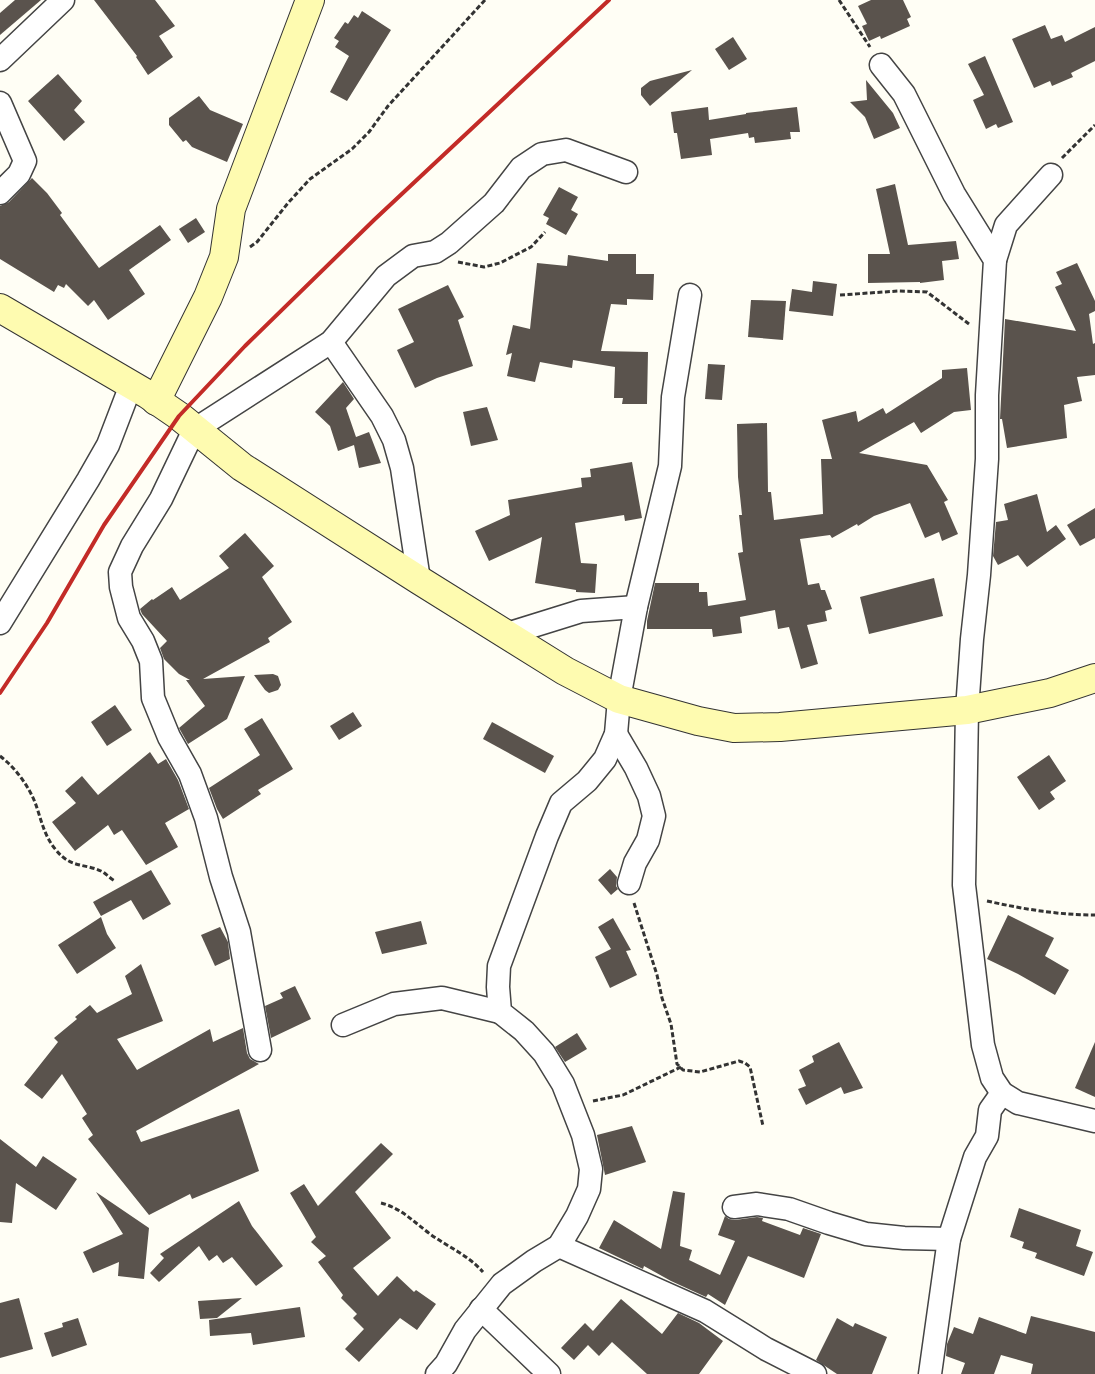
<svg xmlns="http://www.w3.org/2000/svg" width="1095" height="1374" font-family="Bitter,serif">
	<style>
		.building { fill: #5a534d }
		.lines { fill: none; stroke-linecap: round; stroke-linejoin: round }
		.street-casing { stroke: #444; stroke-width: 25 }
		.secondary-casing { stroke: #333; stroke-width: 30 }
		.path { stroke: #333; stroke-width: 3; stroke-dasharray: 5 2.5; stroke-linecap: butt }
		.street { stroke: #fff; stroke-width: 22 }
		.secondary { stroke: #fefbb0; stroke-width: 28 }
		.rail { stroke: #c32b27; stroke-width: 4 }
	</style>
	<rect width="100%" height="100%" fill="#fffef5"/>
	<g class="building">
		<path d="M15 0H41L0 35V13Z"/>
		<path d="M94 0H155L175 26 159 36 173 57 148 75 136 57 137 56Z"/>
		<path d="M871 0H903L911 17 907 19 910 26 881 39 880 36 869 41 862 26 867 24 858 6Z"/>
		<path d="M362 11 391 30 347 101 330 92 349 56 335 47 339 41 334 38 345 22 348 24 354 15 358 18Z"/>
		<path d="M1045 25 1051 39 1062 35 1065 42 1095 27V61L1071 73 1073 77 1052 86 1050 81 1034 88 1012 39Z"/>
		<path d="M733 37 747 59 729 70 715 49Z"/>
		<path d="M985 56 1013 122 998 128 996 124 986 129 973 100 984 95 968 64Z"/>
		<path d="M692 70 650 106 641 95V88L650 81Z"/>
		<path d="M58 74 82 101 74 110 85 122 64 141 28 101Z"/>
		<path d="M866 80 893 113 900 128 874 139 865 117 850 102 867 100Z"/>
		<path d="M199 96 210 110 243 124 227 162 192 147 186 140 183 142 169 125V118Z"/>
		<path d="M708 107 709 120 746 114V113L797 107 800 132H790L791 139 755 143 754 137 749 138 748 133 710 139 712 155 681 159 677 133H674L671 112Z"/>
		<path d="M32 178 47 193 62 213 60 215 99 268 160 225 171 240 129 270 145 294 108 320 94 300 88 306 66 284 64 288 58 285 54 292 0 259V206L9 202Z"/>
		<path d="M895 184 908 245 956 241 959 259 942 261 944 280 920 283V282L868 283V254H890L876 189Z"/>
		<path d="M559 187 578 197 571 210 578 214 566 235 546 224 549 218 543 215Z"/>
		<path d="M196 218 205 232 188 243 179 229Z"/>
		<path d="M608 254H636V274H654L653 300 627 299V305L611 304 601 351 648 352 647 404H622L623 398H614L615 367 573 360 572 368 540 362 535 382 507 376 512 353 506 355 513 325 530 329 537 263 567 266 568 255 608 261Z"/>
		<path d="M1077 263 1095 301V311L1089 314 1093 344 1095 343V375L1077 377 1082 401 1064 405 1067 438 1007 448 1002 419H1000L1005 319 1076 331 1055 287 1062 284 1056 272Z"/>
		<path d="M813 281 837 284 833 316 789 311 792 289 812 292Z"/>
		<path d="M448 285 464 317 458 320 473 366 437 378 415 388 397 350 414 342 398 309Z"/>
		<path d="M751 300 786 301 783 340 748 337Z"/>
		<path d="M708 364 725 365 722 400 705 399Z"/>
		<path d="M967 368 971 410 954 412 921 433 914 422 859 453 927 465 948 500 944 502 958 534 942 541 939 532 925 538 910 503 874 516 858 526 857 524 832 538 830 535 800 539 808 585 819 583 821 590H825L832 609 825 611 827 621 807 625 818 664 801 669 789 627 778 629 775 610 740 617 742 633 713 637 712 629H647V621L655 583H699V592H707L708 606 746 600 738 553 743 552 739 515H742L738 477 737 424 767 423 768 492H771L774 520 823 514 821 459H832L822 420 856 411 858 422 883 408 886 414 942 378V370Z"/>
		<path d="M343 382 354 399 346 408 356 437 369 432 381 463 359 468 354 445 338 451 330 426 315 412Z"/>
		<path d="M487 407 498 440 471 446 463 412Z"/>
		<path d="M632 462 642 518 625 521 624 515 575 523 581 563 597 564 595 593 576 592V590L535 583 542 537 489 561 475 531 510 515 508 500 582 487 581 478 591 477 590 469Z"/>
		<path d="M1037 494 1047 532 1056 525 1066 539 1027 567 1018 555 998 565 993 556 996 522 1008 520 1004 504Z"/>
		<path d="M1095 508V538L1080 546 1067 525Z"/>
		<path d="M245 533 274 566 262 577 292 622 268 638 270 642 203 679 245 676 227 719 188 744 179 728 205 706 186 680H190L179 674 164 659 160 648 167 641 142 614 140 609 152 599 153 600 172 587 180 600 229 568 219 556Z"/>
		<path d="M934 578 943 616 869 634 860 597Z"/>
		<path d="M273 674 278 676 281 685 278 690 269 693 265 690 254 675Z"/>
		<path d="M115 705 132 730 107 746 91 722Z"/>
		<path d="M353 712 362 726 339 740 330 726Z"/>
		<path d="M262 718 293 769 258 790 261 794 223 819 217 809 209 788 260 755 244 729Z"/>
		<path d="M492 722 554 756 545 773 483 739Z"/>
		<path d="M150 752 158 764 166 759 178 780 189 809 165 823 178 847 146 865 122 830 114 835 108 825 75 851 52 822 76 803 65 791 82 776 98 795Z"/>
		<path d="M1049 755 1066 781 1050 792 1055 799 1039 810 1017 777Z"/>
		<path d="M610 869 617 877 616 886 618 889 611 895 598 880Z"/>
		<path d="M151 870 171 904 143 920 131 900 101 916 93 902Z"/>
		<path d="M1008 915 1054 938 1045 956 1069 970 1055 995 1018 974 987 959Z"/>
		<path d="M101 917 107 934 116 948 77 974 58 945Z"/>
		<path d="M613 918 631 950 626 951 637 975 610 988 595 957 611 949 598 927Z"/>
		<path d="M421 921 427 944 382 954 375 932Z"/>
		<path d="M220 927 228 942 230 959 215 966 201 935Z"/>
		<path d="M141 964 163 1021 117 1039 137 1070 210 1029 213 1042 243 1028 247 1053 250 1059 259 1064 136 1131 141 1142 239 1109 259 1171 192 1199 190 1194 149 1215 88 1139 93 1135 82 1118 87 1114 62 1074 42 1099 24 1085 58 1042 54 1038 77 1019 75 1017 90 1005 97 1013 132 994 125 976Z"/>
		<path d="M295 986 311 1019 271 1038 265 1006 283 998 280 993Z"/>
		<path d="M577 1033 587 1049 565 1062 555 1047Z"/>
		<path d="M839 1042 863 1088 844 1094 841 1087 806 1105 798 1089 806 1086 799 1070 814 1062 812 1056Z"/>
		<path d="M1095 1042V1097L1075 1088Z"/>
		<path d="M632 1126 646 1162 605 1175 597 1135Z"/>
		<path d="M0 1139 36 1167 43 1156 77 1179 56 1210 16 1183 12 1223 0 1222Z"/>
		<path d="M381 1143 393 1154 355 1192 391 1238 353 1268 378 1296 397 1276 414 1292 416 1290 436 1304 417 1330 400 1318 359 1362 345 1349 364 1329 353 1318 357 1314 341 1298 343 1295 318 1262 326 1256 311 1242 316 1237 290 1193 304 1184 318 1206Z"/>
		<path d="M673 1191 685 1193 680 1246 692 1250 689 1260 720 1275 735 1241 718 1235 725 1216 729 1219 735 1220 757 1217 763 1218 762 1221 800 1235 803 1228 821 1234 804 1278 748 1256 725 1305 708 1294 706 1297 671 1281 644 1266 643 1269 599 1248 614 1220 661 1249Z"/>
		<path d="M96 1192 149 1228 144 1279 118 1276 119 1262 93 1273 83 1252 123 1234Z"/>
		<path d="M239 1201 252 1226 283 1266 256 1286 232 1257 223 1263 217 1255 209 1261 199 1246 159 1282 150 1273 164 1258 160 1254Z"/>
		<path d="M1019 1208 1081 1230 1076 1246 1093 1252 1084 1276 1035 1258 1037 1253 1022 1248 1024 1242 1010 1237Z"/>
		<path d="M19 1298 33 1349 0 1358V1303Z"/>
		<path d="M242 1298 217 1318 200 1319 198 1301Z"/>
		<path d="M621 1299 662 1334 678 1313 699 1323 723 1341 699 1374H647L612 1342 599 1356 588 1345 574 1360 561 1348 585 1323 593 1331Z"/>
		<path d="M300 1307 305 1337 253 1345 251 1333 210 1336 209 1320Z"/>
		<path d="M1031 1316 1095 1332V1374H1031L1033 1364 1001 1355 994 1374H961L965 1363 946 1356 947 1344 954 1327 973 1334 979 1317 1026 1334Z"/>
		<path d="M78 1318 87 1345 52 1357 44 1333 63 1327 62 1323Z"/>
		<path d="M837 1318 853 1327 855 1323 887 1337 872 1374H837L816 1360Z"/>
	</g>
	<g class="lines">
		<defs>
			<g id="street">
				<path d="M0 60 63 0"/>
				<path d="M881 65 904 94 954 194 995 260 987 395V459L979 575 972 639 967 710 964 885 983 1045 992 1078 1002 1093 1018 1103 1095 1121"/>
				<path d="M0 103 25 161 19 174 0 193"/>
				<path d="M995 260 1006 225 1051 175"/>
				<path d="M331 342 382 416 394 440 402 468 419 580"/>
				<path d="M0 623 88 480 108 445 131 385"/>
				<path d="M507 634 581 611 636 607"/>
				<path d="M616 734 636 768 649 796 654 816 648 840 635 863 629 883"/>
				<path d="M343 1025 394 1004 442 998 500 1012"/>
				<path d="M260 1050 239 932 221 877 206 818 190 774 169 737 153 698 151 661 143 641 129 618 121 587 120 572 132 546 161 499 194 430 331 342 386 276 413 256 435 252 449 243 494 203 521 168 542 154 566 150 626 172"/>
				<path d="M734 1207 757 1204 789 1209 829 1223 866 1234 904 1238 949 1239"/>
				<path d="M559 1246 705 1311 766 1349 815 1374"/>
				<path d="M481 1309 549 1374"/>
				<path d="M437 1374 446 1364 465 1330 502 1284 534 1261 559 1246 577 1216 589 1189 591 1169 583 1135 563 1084 544 1053 524 1031 500 1012 498 987 499 966 547 836 561 803 587 781 605 759 616 734 619 699 636 607 670 466 673 397 690 295"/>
				<path d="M930 1374 949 1239 975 1157 987 1136 990 1110 1002 1093"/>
			</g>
			<g id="secondary">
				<path d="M0 308 147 394 179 416 242 467 419 580 565 671 619 699 698 721 734 728 780 727 967 710 1050 693 1095 678"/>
				<path d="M156 401 208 297 224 257 231 209 310 0"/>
			</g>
		</defs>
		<use href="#street" class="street-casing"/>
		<use href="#secondary" class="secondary-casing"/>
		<g class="path">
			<path d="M839 0 870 47"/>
			<path d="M1062 158 1095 125"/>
			<path d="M250 247 257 242 288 203 310 179 352 149 369 132 388 106 485 0"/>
			<path d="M458 262 484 267 500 263 531 247 545 232"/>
			<path d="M840 295 898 291 927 292 969 324"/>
			<path d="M0 756C16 768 31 789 37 808 42 823 45 837 56 850 71 869 86 863 103 872 107 875 111 879 115 881"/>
			<path d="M987 901C1023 909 1058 915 1095 915"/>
			<path d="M634 903 657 975 662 998 671 1024 677 1064 683 1070 700 1072 739 1061 745 1063 750 1067 763 1126"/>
			<path d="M593 1101 623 1095 681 1067"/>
			<path d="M381 1203C401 1208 414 1222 430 1234 448 1247 468 1255 483 1272"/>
		</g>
		<use href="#street" class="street"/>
		<use href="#secondary" class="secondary"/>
		<path class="rail" d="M0 693 47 623 104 525 179 416 245 346 374 220 609 0"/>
	</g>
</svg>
